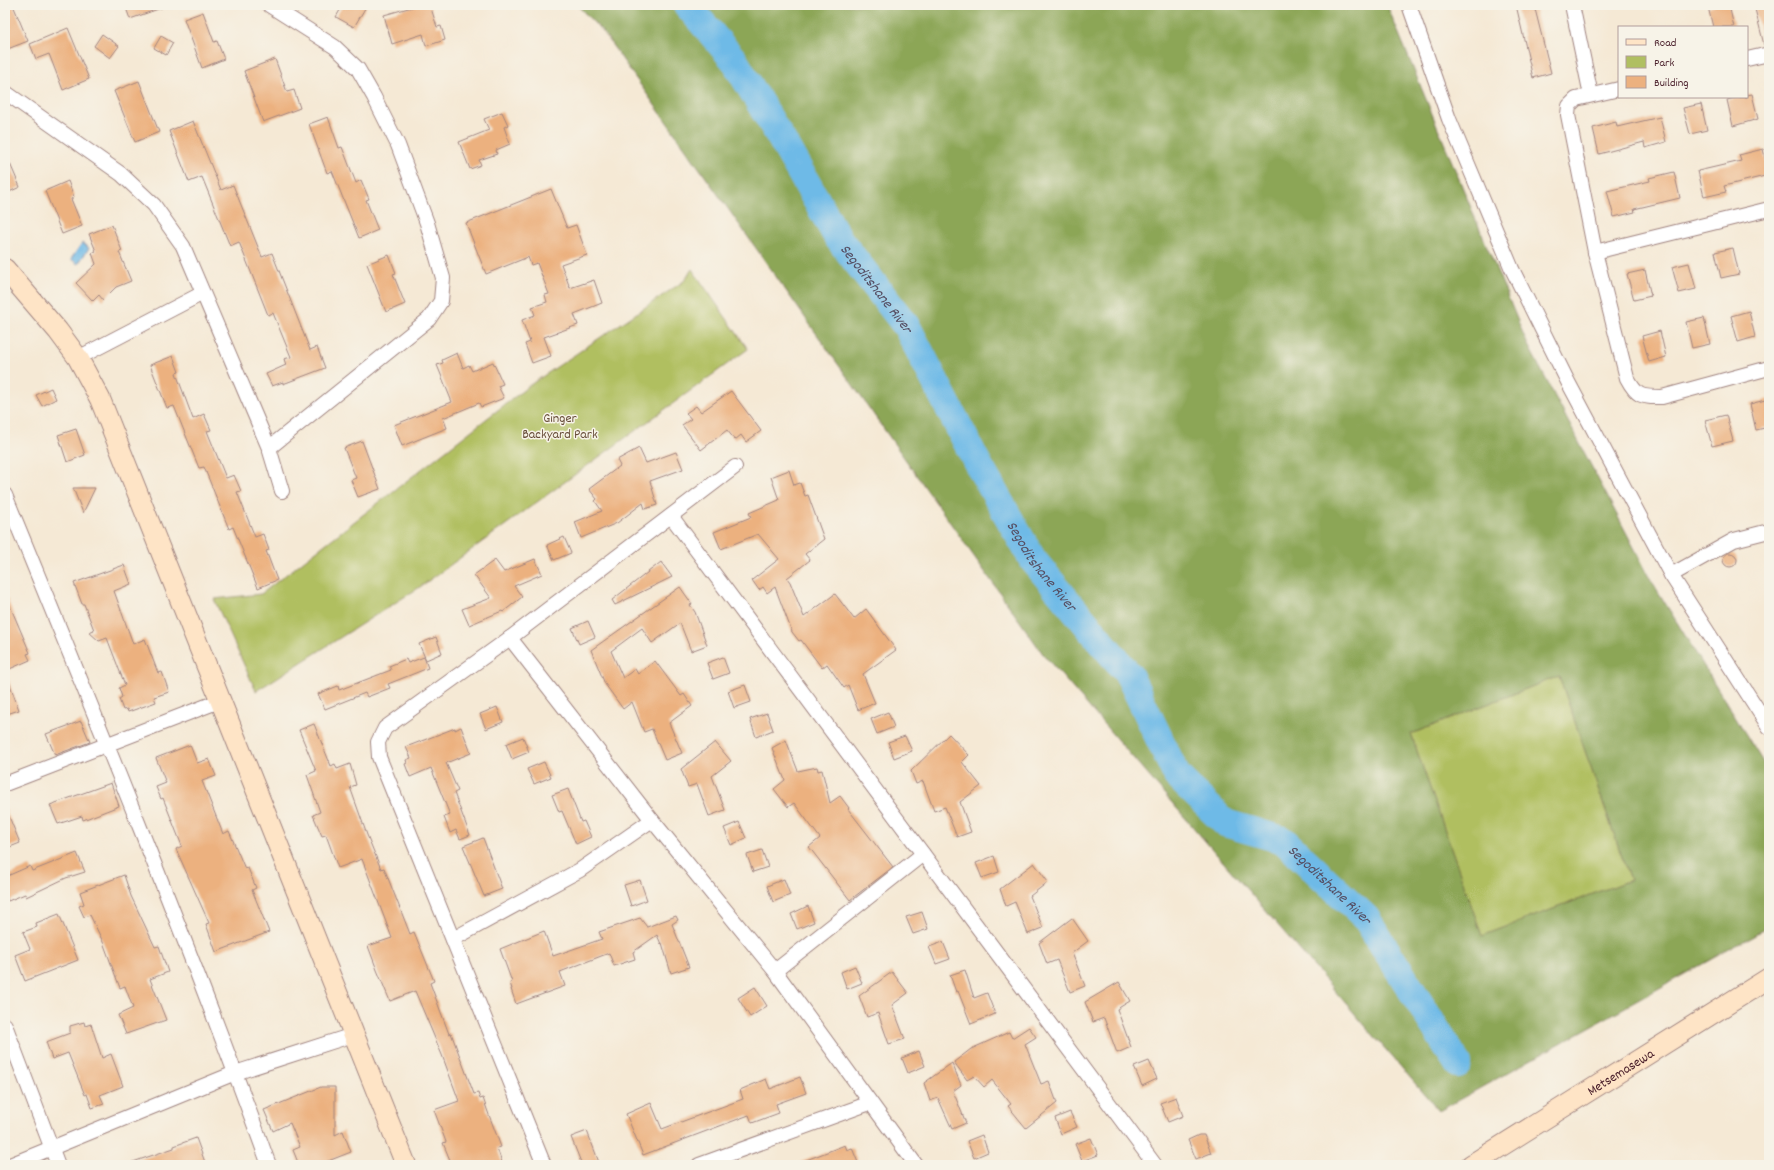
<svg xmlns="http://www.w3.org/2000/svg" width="1774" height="1170" font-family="Dekko,sans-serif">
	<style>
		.green { fill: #b0bf61; stroke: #7d6f46 }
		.forest { fill: #8ca657; stroke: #6b6241; fill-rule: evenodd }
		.water { fill: #6ebae7; stroke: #5c6c89 }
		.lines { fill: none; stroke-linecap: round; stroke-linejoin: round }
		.river { stroke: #6ebae7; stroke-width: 28 }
		.building { fill: #ecb17f }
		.street-casing { stroke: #a08480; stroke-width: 16 }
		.secondary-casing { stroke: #a08480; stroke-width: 22 }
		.street { stroke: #fff; stroke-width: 14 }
		.secondary { stroke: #fee4c6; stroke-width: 20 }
		.labels { text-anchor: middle; stroke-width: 3; stroke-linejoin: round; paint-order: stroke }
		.park-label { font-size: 14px; fill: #694f3b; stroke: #f7f3e8 }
		.street-label { font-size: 14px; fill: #4a1f2b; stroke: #f7f3e8 }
		.water-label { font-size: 15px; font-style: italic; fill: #554e63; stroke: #f7f3e8 }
	</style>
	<rect width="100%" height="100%" fill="#f7f3e8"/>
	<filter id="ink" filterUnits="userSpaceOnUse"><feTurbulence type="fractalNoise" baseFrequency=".025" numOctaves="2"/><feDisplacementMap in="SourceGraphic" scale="8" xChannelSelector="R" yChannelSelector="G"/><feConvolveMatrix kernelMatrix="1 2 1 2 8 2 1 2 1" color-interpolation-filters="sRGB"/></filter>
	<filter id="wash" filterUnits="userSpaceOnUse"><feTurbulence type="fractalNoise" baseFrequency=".012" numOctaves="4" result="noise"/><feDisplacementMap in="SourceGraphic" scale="16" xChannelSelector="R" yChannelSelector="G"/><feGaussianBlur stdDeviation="0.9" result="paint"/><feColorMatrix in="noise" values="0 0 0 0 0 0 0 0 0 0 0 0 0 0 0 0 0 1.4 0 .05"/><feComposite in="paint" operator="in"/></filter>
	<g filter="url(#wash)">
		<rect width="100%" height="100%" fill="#f5e9d5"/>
		<g class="green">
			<path d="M692 269 748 349 420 587 256 691 214 599 261 594 530 385 684 281Z"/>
			<path d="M1559 676 1630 880 1482 936 1411 734Z"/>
		</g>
		<path class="forest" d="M577 5H1387L1527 343 1651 580 1769 772V927L1439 1111 1043 654 603 32ZM1559 676 1630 880 1482 936 1411 734Z"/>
		<path class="water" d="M82 243 89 248 78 264 71 259Z"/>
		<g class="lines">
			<path class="river" id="s1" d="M687 5 734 60 782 140 838 238 907 327 978 464 1033 560 1129 675 1177 776 1225 823 1283 840 1366 918 1458 1064"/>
		</g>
		<g id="blocks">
			<g class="building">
				<path d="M5 5H13L28 41 5 50Z"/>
				<path d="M125 5H163L164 7 130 19Z"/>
				<path d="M343 5H367L354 27 336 17Z"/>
				<path d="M419 5H430L437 27 441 26 445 40 426 46 423 34 392 44 384 15Z"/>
				<path d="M1516 5H1534L1551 73 1533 78Z"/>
				<path d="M1716 5H1729L1734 27H1713L1708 7Z"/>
				<path d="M1754 5H1769V44L1764 45Z"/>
				<path d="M203 12 214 42 217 41 224 59 202 68 184 19Z"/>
				<path d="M68 28 89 79 63 90 49 54 36 59 30 44Z"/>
				<path d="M102 34 119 46 110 58 94 46Z"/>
				<path d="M161 36 173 43 166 55 154 48Z"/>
				<path d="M275 59 287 92 294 90 300 108 263 122 244 71Z"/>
				<path d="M139 81 159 132 135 142 114 91Z"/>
				<path d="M1752 94 1758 119 1733 126 1727 100 1738 97H1747V95Z"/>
				<path d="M1701 104 1707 130 1690 134 1683 108Z"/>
				<path d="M502 112 508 125 504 127 510 144 496 150 497 154 479 160 481 165 470 169 459 142 489 130 484 119Z"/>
				<path d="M328 117 339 148 342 147 356 183 361 180 369 199 366 200 378 230 359 238 332 171 327 173 309 124Z"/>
				<path d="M1660 117 1666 142 1645 148 1644 142 1599 154 1593 128 1616 122 1617 127Z"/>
				<path d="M193 121 221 190 233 185 262 257 272 253 310 350 317 347 325 368 283 384V382L272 386 266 374 286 365 284 359 291 357 273 313 268 315 239 242 230 246 202 177 189 182 169 131Z"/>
				<path d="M1763 149 1769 175 1724 186 1726 192 1704 197 1698 171 1741 161 1739 155Z"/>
				<path d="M5 152 20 187 9 192 5 183Z"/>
				<path d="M1674 172 1680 198 1634 209 1635 212 1614 217 1607 191 1650 181 1649 178Z"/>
				<path d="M68 181 74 197 71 199 82 226 62 234 45 191Z"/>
				<path d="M551 189 567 228 576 225 587 255 561 264 570 288 594 280 602 303 574 314 578 325 544 337 551 356 532 363 525 344 530 342 522 320 535 315 532 307 547 302 545 295 549 294 537 263 531 265 528 257 486 274 466 223Z"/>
				<path d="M112 225 122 251 119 252 131 281 116 287 103 300 99 295 93 301 76 283 96 264 92 253 96 251 89 234Z"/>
				<path d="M1733 248 1739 274 1721 278 1715 252Z"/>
				<path d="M389 255 396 273 393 274 405 304 386 312 367 264Z"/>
				<path d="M1689 263 1696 289 1679 293 1672 267Z"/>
				<path d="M1645 270 1651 296 1634 300 1627 274Z"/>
				<path d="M1749 311 1755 337 1738 342 1731 316Z"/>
				<path d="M1704 318 1710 344 1692 348 1686 322Z"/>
				<path d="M1660 331 1666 357 1649 362 1642 336Z"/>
				<path d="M457 353 463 368 469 365 472 371 493 362 503 384 498 386 504 398 481 407 479 403 443 418 447 428 402 446 394 425 452 402 437 365 443 363 442 360Z"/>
				<path d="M173 356 179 372 176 373 193 419 204 414 211 430 207 431 226 478 234 475 241 491 237 492 255 537 263 534 269 550 266 551 277 580 258 588 233 527 229 529 204 467 199 468 174 406 167 408 150 365Z"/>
				<path d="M51 388 56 399 42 406 36 395Z"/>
				<path d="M731 391 761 431 746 442 741 435 735 440 727 430 701 450 682 425 691 419 686 413 696 406 701 412Z"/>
				<path d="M1769 399V427L1756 430 1750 404Z"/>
				<path d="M1726 415 1733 441 1712 446 1705 420Z"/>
				<path d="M76 429 85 455 67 462 58 435Z"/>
				<path d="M362 441 380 489 358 497 351 480 356 478 344 448Z"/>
				<path d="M639 448 646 463 676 452 683 469 650 481 657 505 645 509 643 503 617 523 581 538 575 522 602 511 595 501 597 499 589 489 620 466 617 460Z"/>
				<path d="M789 470 794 485 800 483 805 496 808 495 824 539 805 554 810 560 787 578 790 582 804 617 835 594 854 619 866 609 896 650 863 674 875 703 858 710 848 685 844 688 827 664 822 668 801 640 799 641 792 632 775 587 767 593 763 587 759 590 752 580 779 559 758 534 721 549 714 532 751 517 749 513 779 500 771 477Z"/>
				<path d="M73 488H95L83 513Z"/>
				<path d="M564 537 571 553 554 560 547 545Z"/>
				<circle cx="1730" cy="560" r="7"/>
				<path d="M535 559 542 574 514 586 522 597 503 612 502 611 469 625 462 609 491 598 474 575 495 560 504 572Z"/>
				<path d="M661 562 672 577 615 605 612 600Z"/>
				<path d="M124 565 131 584 114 591 132 641 133 644 145 639 158 673 162 672 169 692 154 697 156 702 128 712 127 709 123 710 119 699 122 697 119 688 125 685 107 638 99 641 89 632 94 630 84 604H82L74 583Z"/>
				<path d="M680 587 692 604 690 605 695 612 707 645 691 651 680 623 652 643 642 628 611 651 623 678 635 669 638 674 655 661 681 696 684 694 692 706 669 723 682 753 665 760 652 729 644 732 632 702 623 709 605 684 591 650Z"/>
				<path d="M5 594 30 653 27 654 30 660 5 671Z"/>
				<path d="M588 621 595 637 579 644 572 628Z"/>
				<path d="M436 637 442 653 426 660 419 644Z"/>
				<path d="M424 657 428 668 388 684 390 688 367 697 365 693 325 709 318 694 338 686 339 690 391 670 389 666 406 659 408 663Z"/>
				<path d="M723 657 729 673 713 679 707 663Z"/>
				<path d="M5 676H7L19 710 7 714 5 707Z"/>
				<path d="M745 685 751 702 734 708 728 691Z"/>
				<path d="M497 707 503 722 486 729 480 714Z"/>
				<path d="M888 712 894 727 877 734 871 719Z"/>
				<path d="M767 713 773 730 756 737 750 719Z"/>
				<path d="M81 721 90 742 55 755 46 734Z"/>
				<path d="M314 724 331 766 335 764 337 769 350 764 356 785 350 787 367 835 381 869 384 868 410 934 414 932 434 981 430 983 449 1034 451 1033 474 1094 478 1093 480 1099 483 1098 489 1115 501 1147 497 1148 503 1165H452L443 1143 446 1142 434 1110 459 1101 442 1055 415 991 390 1001 377 970 368 946 392 938 362 859 338 868 326 835 322 836 313 815 320 812 307 775 316 771 299 730Z"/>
				<path d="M461 727 471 753 446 763 458 791 454 793 470 835 460 839 456 830 450 833 444 817 450 815 431 768 410 777 405 764 407 763 406 760 411 758 406 747 455 728V730Z"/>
				<path d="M949 734 969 755 962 762 981 786 960 802 971 832 957 837 945 807 934 811 923 781 916 784 911 771Z"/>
				<path d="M905 736 912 751 894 758 888 742Z"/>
				<path d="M523 737 529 752 512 759 506 744Z"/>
				<path d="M786 740 798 771 817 767 818 771 822 770 830 803 840 796 849 808 848 809 893 867 850 900 809 847 820 838 794 803 788 807 774 789 785 780 772 748Z"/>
				<path d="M715 742 731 761 712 776 725 810 709 816 697 784 688 787 681 769Z"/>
				<path d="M190 745 197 763 209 759 216 776 202 781 223 834 229 831 245 869 248 868 256 888 252 890 269 932 216 952 206 924 209 923 176 849 182 846 163 798 161 799 156 787 166 783 156 758Z"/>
				<path d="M544 762 551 777 534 784 527 769Z"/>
				<path d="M111 783 119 806 83 820 82 816 58 824 50 805Z"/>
				<path d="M568 789 581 822 584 821 591 837 576 844 562 811 559 812 552 795Z"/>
				<path d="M5 807 20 843 5 849Z"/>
				<path d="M739 822 746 838 731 845 724 828Z"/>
				<path d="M483 838 502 889 484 896 463 846Z"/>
				<path d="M762 850 768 867 753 872 747 855Z"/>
				<path d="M77 853 85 872 66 878 26 897 25 894 8 901 5 893V877L30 866 32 871Z"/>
				<path d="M994 856 999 872 982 878 976 863Z"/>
				<path d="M1034 863 1048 882 1030 896 1043 928 1028 934 1015 902 1006 906 1000 889Z"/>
				<path d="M124 875 131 896 155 947 159 946 168 972 150 979 166 1020 126 1034 118 1015 133 1008 125 986 120 988 103 942 90 915 84 917 79 906 84 904 80 892Z"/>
				<path d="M784 879 790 895 773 902 767 886Z"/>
				<path d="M640 880 647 900 631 906 624 885Z"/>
				<path d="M808 906 814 922 797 929 791 914Z"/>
				<path d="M922 912 928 929 913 934 906 917Z"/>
				<path d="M59 914 78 960 25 981 15 955 30 949 23 932 37 927 36 923Z"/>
				<path d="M676 916 678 920 672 924 689 967 671 973 662 943 661 944 657 935 633 952 635 959 614 966 609 953 560 972 565 986 516 1004 511 989H512L510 983 512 982 500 949 544 931 553 956 602 939 599 932 640 918 647 927Z"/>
				<path d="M1072 918 1088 941 1072 953 1085 986 1070 992 1057 960 1047 964 1039 943Z"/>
				<path d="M943 942 950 959 936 964 929 947Z"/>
				<path d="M855 966 862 983 847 989 841 972Z"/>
				<path d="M965 970 974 998 987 993 995 1014 971 1024 958 991 956 992 950 975Z"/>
				<path d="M892 972 908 993 892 1005 905 1039 889 1044 878 1013 867 1017 859 996Z"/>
				<path d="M1119 982 1130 1001 1117 1009 1131 1047 1117 1053 1104 1018 1093 1022 1085 1002Z"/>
				<path d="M755 987 767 1006 750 1017 738 998Z"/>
				<path d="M84 1022 85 1026 91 1024 102 1058 111 1054 123 1086 100 1095 104 1104 92 1108 87 1094 85 1095 68 1053 52 1059 46 1042 70 1033V1026Z"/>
				<path d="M1029 1027 1036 1037 1025 1044 1041 1084 1049 1081 1057 1103 1026 1128 1008 1106 1011 1104 992 1080 984 1087 974 1076 967 1080 954 1062 971 1049 1009 1032 1012 1038Z"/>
				<path d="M919 1051 925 1066 908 1073 902 1058Z"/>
				<path d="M1149 1061 1157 1079 1142 1086 1134 1067Z"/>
				<path d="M952 1063 961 1085 953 1091 966 1123 952 1129 938 1098 930 1101 924 1083Z"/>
				<path d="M800 1077 806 1093 776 1104 779 1113 752 1123 749 1115 643 1155 626 1114 651 1103 662 1129 743 1099 740 1090 766 1079 770 1089Z"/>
				<path d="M321 1087H335V1135L343 1131 351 1152 318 1165H299L293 1150 300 1147 290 1123 273 1131 264 1110Z"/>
				<path d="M1176 1097 1183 1116 1168 1122 1160 1103Z"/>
				<path d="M1070 1112 1077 1127 1061 1134 1055 1118Z"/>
				<path d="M587 1131 600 1165H582L571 1137Z"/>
				<path d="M982 1135 988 1152 974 1158 967 1141Z"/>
				<path d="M1199 1135H1204L1211 1153 1196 1159 1188 1140Z"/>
				<path d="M196 1138 206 1165H130V1163L174 1148V1146Z"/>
				<path d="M1091 1138 1098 1155 1082 1161 1075 1144Z"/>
				<path d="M845 1145 847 1150 852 1148 859 1165H797L796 1164Z"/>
			</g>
		</g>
	</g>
	<g filter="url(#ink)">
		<use href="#blocks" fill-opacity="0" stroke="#a08480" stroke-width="1"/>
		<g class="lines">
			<defs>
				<g id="street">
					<path d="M269 5 335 47 358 69 374 97 398 145 427 223 443 278 441 301 429 319 269 448"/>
					<path d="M1409 5 1449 119 1512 269 1568 382 1671 575 1769 727"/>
					<path d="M1572 5 1591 95"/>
					<path d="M1747 59 1769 54"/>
					<path d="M1619 89 1576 99 1569 106 1568 115 1595 252 1627 378C1637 397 1641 397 1662 397L1769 368"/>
					<path d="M5 92 121 174 154 205 183 246 269 448 282 491"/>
					<path d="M1595 252 1769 209"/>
					<path d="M78 358 203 293"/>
					<path d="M5 495C96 717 187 939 269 1165"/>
					<path d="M671 516 1155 1165"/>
					<path d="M1671 575 1734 540 1769 531"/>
					<path d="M510 638 652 820 775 971 916 1165"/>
					<path d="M5 784 222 700"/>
					<path d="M453 939 580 870 652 820"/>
					<path d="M775 971 923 854"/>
					<path d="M5 1025 58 1165"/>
					<path d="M10 1165 235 1073 353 1035"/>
					<path d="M544 1165 379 757 378 742 385 728 510 638 735 467"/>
					<path d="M699 1165 870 1103"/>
				</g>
				<g id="secondary">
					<path d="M5 269 58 331 78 358 100 399 406 1165"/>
					<path id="s2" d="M1471 1165 1769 978"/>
				</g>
			</defs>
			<use href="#street" class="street-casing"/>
			<use href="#secondary" class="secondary-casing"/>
			<use href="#street" class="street"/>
			<use href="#secondary" class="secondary"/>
		</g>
	</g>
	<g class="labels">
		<g class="park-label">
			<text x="560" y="422">Ginger<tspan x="560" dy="16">Backyard Park</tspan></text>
		</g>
		<g class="street-label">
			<text dy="5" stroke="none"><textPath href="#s2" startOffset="176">Metsemasewa</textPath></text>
		</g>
		<g class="water-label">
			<text dy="5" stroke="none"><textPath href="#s1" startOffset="342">Segoditshane River</textPath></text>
			<text dy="5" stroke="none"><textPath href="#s1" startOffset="666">Segoditshane River</textPath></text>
			<text dy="5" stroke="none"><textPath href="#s1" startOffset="1110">Segoditshane River</textPath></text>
		</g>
	</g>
	<rect width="1774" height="1170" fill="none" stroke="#f7f3e8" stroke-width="20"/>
	<rect x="1618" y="26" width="130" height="72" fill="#f7f3e8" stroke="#b29e9c"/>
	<rect x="1626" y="39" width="20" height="6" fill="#fee4c6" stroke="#b29e9c"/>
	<text x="1654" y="46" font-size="12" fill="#4a1f2b">Road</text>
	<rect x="1626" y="56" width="20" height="12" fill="#b0bf61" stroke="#b29e9c"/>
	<text x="1654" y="66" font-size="12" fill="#4a1f2b">Park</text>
	<rect x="1626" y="76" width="20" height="12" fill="#ecb17f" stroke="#b29e9c"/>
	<text x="1654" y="86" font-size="12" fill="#4a1f2b">Building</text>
</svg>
